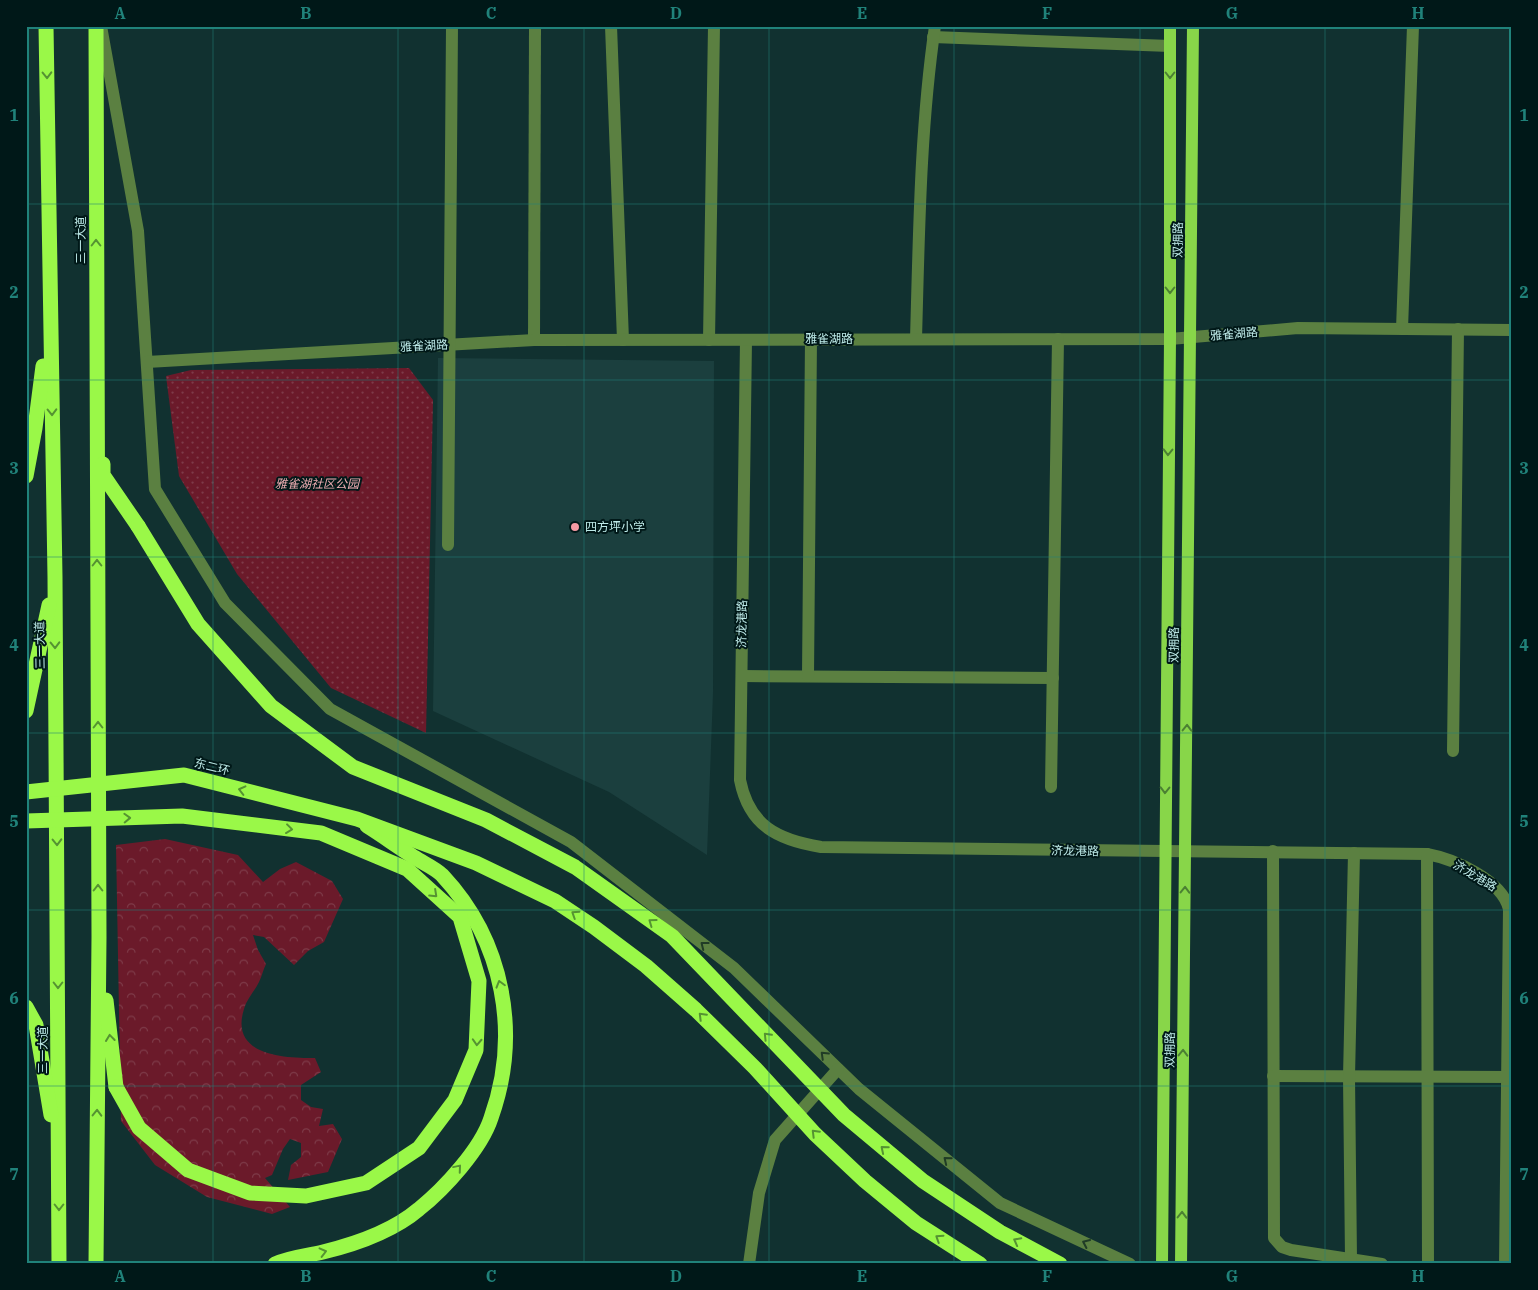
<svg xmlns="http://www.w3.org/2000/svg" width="1538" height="1290" font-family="'IBM Plex Serif','Noto Sans SC',serif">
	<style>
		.built { fill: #1b3f3e }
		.forest { fill: url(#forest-crowns) }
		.park { fill: url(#park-dots) }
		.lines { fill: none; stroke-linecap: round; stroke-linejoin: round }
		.minor { stroke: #5b8041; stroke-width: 12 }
		.major { stroke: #88d649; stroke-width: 12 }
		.highway { stroke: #9af848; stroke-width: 15 }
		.highway-bridge { stroke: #9af848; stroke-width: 15 }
		.oneway { stroke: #559332 }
		.oneway2 { stroke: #4b8033 }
		.oneway3 { stroke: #203c26 }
		.grid { fill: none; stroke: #20827a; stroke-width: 1; stroke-opacity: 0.55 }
		.poi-dot { fill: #f49aa3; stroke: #001818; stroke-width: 2 }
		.labels { text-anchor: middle; stroke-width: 4; stroke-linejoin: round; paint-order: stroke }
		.street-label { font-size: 12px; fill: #beebe9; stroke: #001818 }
		.park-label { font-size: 12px; font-style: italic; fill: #eeadb2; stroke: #001818 }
		.poi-label { font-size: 12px; fill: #beebe9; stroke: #001818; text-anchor: start }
		.neatline { fill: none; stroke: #20827a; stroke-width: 2 }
		.grid-label { font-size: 16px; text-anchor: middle; font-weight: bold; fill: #20827a }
	</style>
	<defs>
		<pattern id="forest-crowns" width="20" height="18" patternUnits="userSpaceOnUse" patternTransform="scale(1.25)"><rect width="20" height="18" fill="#6b1a2a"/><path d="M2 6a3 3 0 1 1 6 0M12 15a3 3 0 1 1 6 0" fill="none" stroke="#7e3b49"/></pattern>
		<pattern id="park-dots" width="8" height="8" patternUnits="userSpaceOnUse" patternTransform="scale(1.25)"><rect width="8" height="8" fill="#6b1a2a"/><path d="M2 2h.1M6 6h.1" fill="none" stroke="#7e3b49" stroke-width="1.8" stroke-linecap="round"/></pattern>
	</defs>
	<rect width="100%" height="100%" fill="#113130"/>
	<path class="built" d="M438 358 714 361 713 693 707 855 609 792 433 711Z"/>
	<path class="forest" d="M165 839 238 855 263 882 280 869 296 862 332 881 343 899 324 942 308 951 294 965 264 937 253 935 258 950 266 964C263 970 262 976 259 982 254 992 247 999 244 1009 229 1056 285 1058 315 1058L321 1072 301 1085V1100L311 1107 323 1109 319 1126 333 1124 342 1139 328 1172 288 1180 291 1165 301 1157V1143L290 1139 283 1149 272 1175 265 1178 290 1207 272 1214 207 1197 155 1165 121 1121 116 845Z"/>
	<path class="park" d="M409 368 433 400 426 733 331 688 237 574 179 476 166 376 191 370Z"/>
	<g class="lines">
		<g class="minor">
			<path d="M101 26 138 231 155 489 225 603 330 709 571 842 734 968 859 1089 1000 1203 1130 1264"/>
			<path d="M611 26 623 340"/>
			<path d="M933 37 1170 46"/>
			<path d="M1402 329 1413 26"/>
			<path d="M916 339C919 234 920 130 935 26"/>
			<path d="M534 340 535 26"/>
			<path d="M709 340 714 26"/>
			<path d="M746 340 740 780C749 826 778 840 821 847L1427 854C1454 859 1502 880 1509 909L1505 1264"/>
			<path d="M147 362 534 340 1170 339 1298 328 1512 330"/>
			<path d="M448 545 452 26"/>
			<path d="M742 676 1053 678"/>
			<path d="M808 676 811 339"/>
			<path d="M1453 751 1458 329"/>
			<path d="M1051 787 1058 339"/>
			<path d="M1273 851 1274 1238 1282 1247 1291 1250 1382 1264"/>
			<path d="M1427 854 1428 1264"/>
			<path d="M1273 1076 1512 1077"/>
			<path d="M1351 1259 1349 1077 1354 853"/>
			<path d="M749 1264 759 1193 775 1140 838 1069"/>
		</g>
		<g class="major">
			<path d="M1162 1264 1170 339V26"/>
			<path d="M1181 1264 1193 26"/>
		</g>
		<g class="highway">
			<path d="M46 26 55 577 59 1264"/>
			<path d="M96 26 99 937 96 1264"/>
			<path d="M103 464V475L138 526"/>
			<path d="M26 476 35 428 43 366"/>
			<path d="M26 711 49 605"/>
			<path d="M106 1000 116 1087"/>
			<path d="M26 1007 36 1025 51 1115"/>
			<path d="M275 1264C290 1257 307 1256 323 1252 356 1244 392 1232 419 1209 444 1189 481 1149 491 1118 521 1034 504 941 442 875 435 868 423 863 414 857 398 847 383 836 367 826"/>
		</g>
		<g class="highway-bridge">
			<path d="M138 526 198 624 271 706 353 767 486 820 575 867 672 936 844 1115 923 1181 1000 1232 1060 1264"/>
			<path d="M26 792 184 775 357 819 476 863 555 901 594 927 646 966 696 1010 755 1068 815 1134 865 1181 916 1223 980 1264"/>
			<path d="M26 821 182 816 321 833 407 869 460 917 479 981 476 1050 455 1100 419 1148 366 1183 306 1196 250 1193 188 1170 139 1128 116 1087"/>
		</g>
	</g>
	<defs><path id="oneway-chevron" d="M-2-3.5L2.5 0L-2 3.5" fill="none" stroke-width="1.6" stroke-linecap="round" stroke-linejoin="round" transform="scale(1.25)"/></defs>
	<g class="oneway">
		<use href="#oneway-chevron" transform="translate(47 75) rotate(89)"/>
		<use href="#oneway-chevron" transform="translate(96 243) rotate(-90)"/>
		<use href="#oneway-chevron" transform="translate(52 412) rotate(89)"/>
		<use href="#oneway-chevron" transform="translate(97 563) rotate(-90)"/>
		<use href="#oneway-chevron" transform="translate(55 645) rotate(89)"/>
		<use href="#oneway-chevron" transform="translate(98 725) rotate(-90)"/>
		<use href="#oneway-chevron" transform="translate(242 790) rotate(-166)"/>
		<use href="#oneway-chevron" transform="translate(127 818) rotate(-2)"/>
		<use href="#oneway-chevron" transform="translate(289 829) rotate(7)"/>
		<use href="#oneway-chevron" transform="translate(57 842) rotate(89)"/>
		<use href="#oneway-chevron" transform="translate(98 888) rotate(-90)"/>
		<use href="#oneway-chevron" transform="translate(434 894) rotate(43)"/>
		<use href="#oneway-chevron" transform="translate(575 914) rotate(-147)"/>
		<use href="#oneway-chevron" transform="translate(652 922) rotate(-144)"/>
		<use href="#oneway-chevron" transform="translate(500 984) rotate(-106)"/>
		<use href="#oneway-chevron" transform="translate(58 985) rotate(90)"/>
		<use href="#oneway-chevron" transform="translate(702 1016) rotate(-135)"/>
		<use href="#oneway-chevron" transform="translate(767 1036) rotate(-134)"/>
		<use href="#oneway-chevron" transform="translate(110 1038) rotate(-97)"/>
		<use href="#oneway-chevron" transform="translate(477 1042) rotate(93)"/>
		<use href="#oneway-chevron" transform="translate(97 1113) rotate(-89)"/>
		<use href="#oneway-chevron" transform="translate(815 1133) rotate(-135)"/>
		<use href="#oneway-chevron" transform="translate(884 1149) rotate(-140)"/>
		<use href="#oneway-chevron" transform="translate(458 1168) rotate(-50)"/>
		<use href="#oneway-chevron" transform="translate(59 1207) rotate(90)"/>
		<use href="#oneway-chevron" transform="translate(939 1238) rotate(-147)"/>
		<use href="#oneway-chevron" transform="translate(1017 1241) rotate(-152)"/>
		<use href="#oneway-chevron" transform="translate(323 1252) rotate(-14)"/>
	</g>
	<g class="oneway2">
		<use href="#oneway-chevron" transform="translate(1170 75) rotate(90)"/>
		<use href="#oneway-chevron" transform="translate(1170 290) rotate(90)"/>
		<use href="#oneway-chevron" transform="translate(1168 452) rotate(91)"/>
		<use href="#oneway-chevron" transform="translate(1187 728) rotate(-89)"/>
		<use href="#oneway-chevron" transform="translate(1165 790) rotate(91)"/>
		<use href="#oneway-chevron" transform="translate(1185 890) rotate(-89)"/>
		<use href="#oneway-chevron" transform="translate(1183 1053) rotate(-89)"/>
		<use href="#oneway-chevron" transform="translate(1182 1215) rotate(-89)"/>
	</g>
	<g class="oneway3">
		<use href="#oneway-chevron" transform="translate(704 945) rotate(-142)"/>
		<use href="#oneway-chevron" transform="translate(824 1055) rotate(-136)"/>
		<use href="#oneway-chevron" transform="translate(947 1160) rotate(-141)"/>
		<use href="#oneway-chevron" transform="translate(1086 1243) rotate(-155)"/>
	</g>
	<path class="grid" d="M213 26V1264M398 26V1264M584 26V1264M769 26V1264M954 26V1264M1140 26V1264M1325 26V1264M26 204H1512M26 380H1512M26 557H1512M26 733H1512M26 910H1512M26 1086H1512"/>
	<circle class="poi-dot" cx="575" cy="527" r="5"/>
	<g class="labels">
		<g class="street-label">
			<text transform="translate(81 240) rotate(-90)" y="4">三一大道</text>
			<text transform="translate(1178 240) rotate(-89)" y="4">双拥路</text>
			<text transform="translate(1234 334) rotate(-5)" y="4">雅雀湖路</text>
			<text x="829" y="343">雅雀湖路</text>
			<text transform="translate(424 346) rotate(-3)" y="4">雅雀湖路</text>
			<text transform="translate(742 624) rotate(-89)" y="4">济龙港路</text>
			<text transform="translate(40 645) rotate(-91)" y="4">三一大道</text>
			<text transform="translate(1174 645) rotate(-89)" y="4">双拥路</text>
			<text transform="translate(212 767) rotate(14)" y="4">东二环</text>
			<text transform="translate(1075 851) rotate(1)" y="4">济龙港路</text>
			<text transform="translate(1475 876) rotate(31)" y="4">济龙港路</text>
			<text transform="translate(43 1050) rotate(-90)" y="4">三一大道</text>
			<text transform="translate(1170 1050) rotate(-89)" y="4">双拥路</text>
		</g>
		<g class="park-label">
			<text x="317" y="488">雅雀湖社区公园</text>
		</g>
		<g class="poi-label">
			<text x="585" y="531">四方坪小学</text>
		</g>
	</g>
	<rect width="1538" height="1290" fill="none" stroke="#001818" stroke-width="55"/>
	<rect x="28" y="28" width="1482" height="1234" class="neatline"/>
	<g class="grid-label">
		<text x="120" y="19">A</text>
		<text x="306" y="19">B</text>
		<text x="491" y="19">C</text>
		<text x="676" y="19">D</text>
		<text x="862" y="19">E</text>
		<text x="1047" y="19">F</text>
		<text x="1232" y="19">G</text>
		<text x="1418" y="19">H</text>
		<text x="14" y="121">1</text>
		<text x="1524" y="121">1</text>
		<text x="14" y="298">2</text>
		<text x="1524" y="298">2</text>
		<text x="14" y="474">3</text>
		<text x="1524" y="474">3</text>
		<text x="14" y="651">4</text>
		<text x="1524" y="651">4</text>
		<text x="14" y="827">5</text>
		<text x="1524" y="827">5</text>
		<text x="14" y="1004">6</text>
		<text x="1524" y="1004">6</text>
		<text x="14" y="1180">7</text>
		<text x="1524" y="1180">7</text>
		<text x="120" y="1282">A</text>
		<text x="306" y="1282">B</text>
		<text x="491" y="1282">C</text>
		<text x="676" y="1282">D</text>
		<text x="862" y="1282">E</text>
		<text x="1047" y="1282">F</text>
		<text x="1232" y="1282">G</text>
		<text x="1418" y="1282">H</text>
	</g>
</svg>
